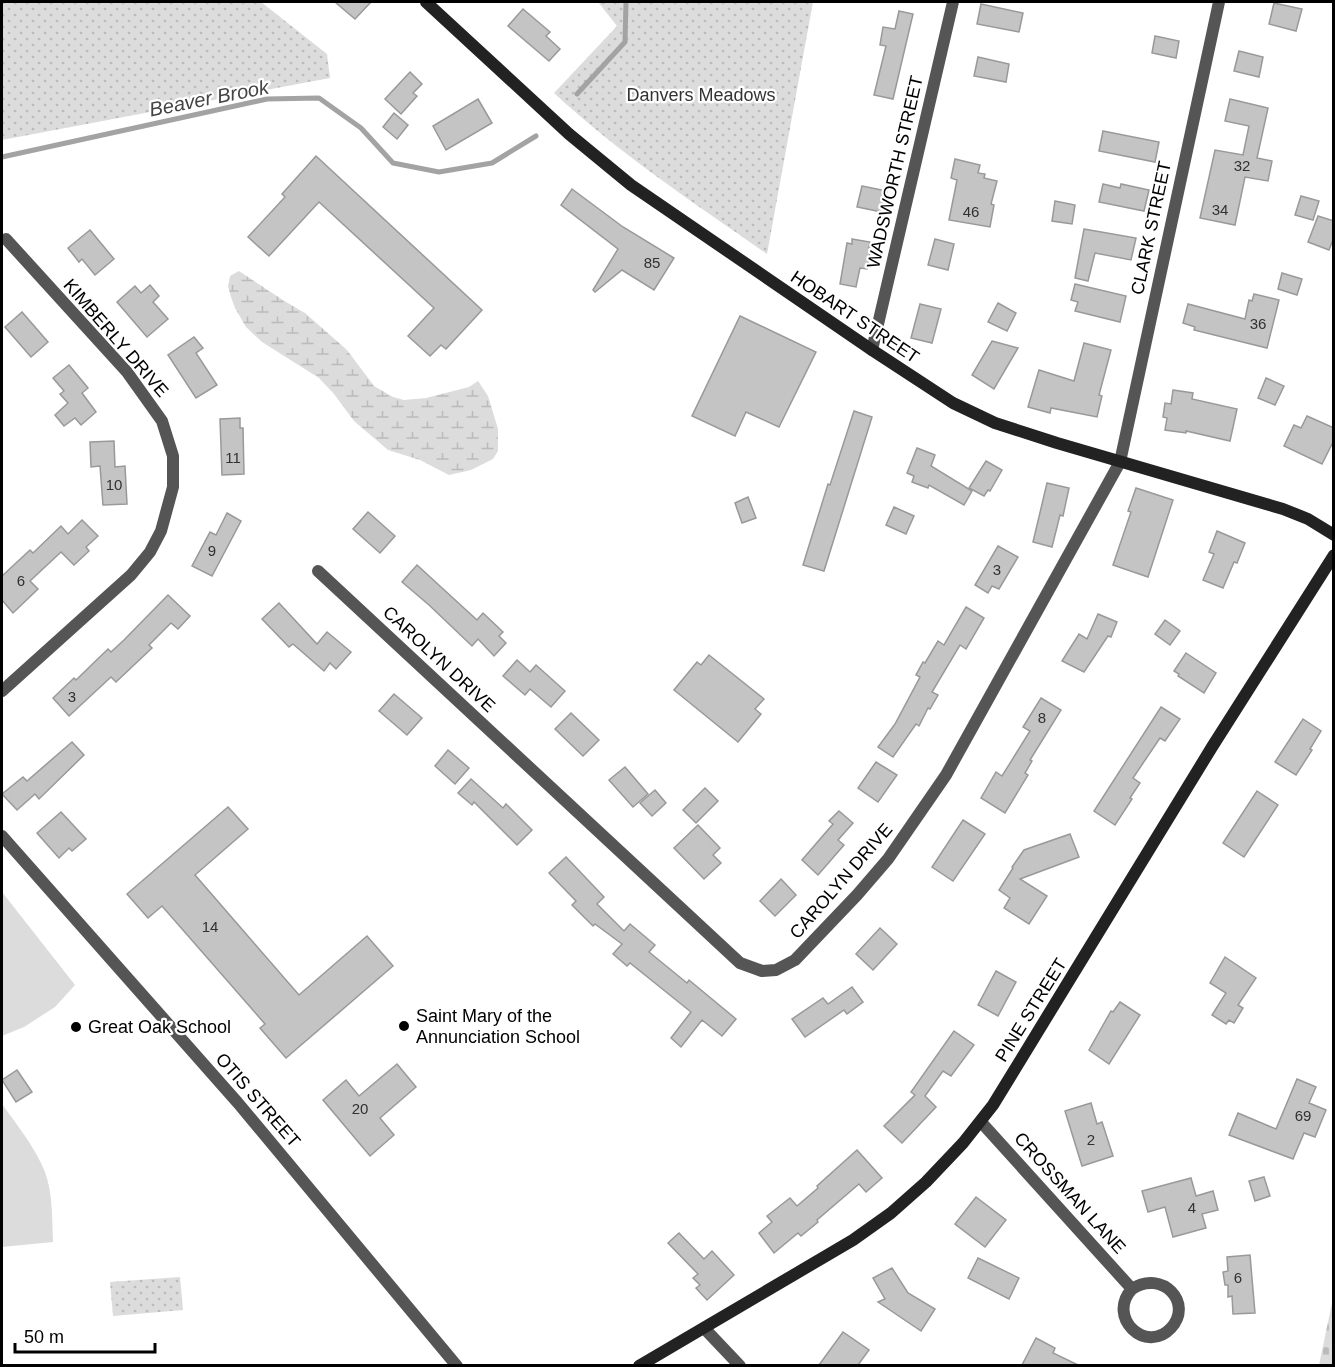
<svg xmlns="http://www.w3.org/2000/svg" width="1335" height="1367" font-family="Arial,sans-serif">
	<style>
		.wetland { fill: url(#wetland-marsh) }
		.cemetery { fill: url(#cemetery-stones) }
		.park { fill: url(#park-dots) }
		.pitch { fill: #dcdcdc }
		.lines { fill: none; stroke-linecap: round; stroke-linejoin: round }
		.stream { stroke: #a3a3a3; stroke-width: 5 }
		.building { fill: #c4c4c4; stroke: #999; stroke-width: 1.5 }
		.street { stroke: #555; stroke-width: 12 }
		.secondary { stroke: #222; stroke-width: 12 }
		.poi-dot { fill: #000; stroke: #fff; stroke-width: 2 }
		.labels { text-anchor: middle; stroke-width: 4.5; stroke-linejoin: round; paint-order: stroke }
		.number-label { font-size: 15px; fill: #313131 }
		.park-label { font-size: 18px; fill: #333; stroke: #fff }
		.street-label { font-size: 18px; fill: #000; stroke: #fff }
		.poi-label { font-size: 18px; fill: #000; stroke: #fff; text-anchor: start }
		.water-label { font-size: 20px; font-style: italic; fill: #444; stroke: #fff }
	</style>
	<defs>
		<pattern id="wetland-marsh" width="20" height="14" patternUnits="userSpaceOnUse" patternTransform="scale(1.5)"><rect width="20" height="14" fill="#dcdcdc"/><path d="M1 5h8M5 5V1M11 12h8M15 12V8" fill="none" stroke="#bbb"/></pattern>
		<pattern id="cemetery-stones" width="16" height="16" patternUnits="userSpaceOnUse" patternTransform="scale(1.5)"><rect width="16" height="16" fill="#dcdcdc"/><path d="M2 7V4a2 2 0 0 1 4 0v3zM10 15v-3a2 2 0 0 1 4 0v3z" fill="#bbb"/></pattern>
		<pattern id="park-dots" width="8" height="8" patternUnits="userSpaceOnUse" patternTransform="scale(1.5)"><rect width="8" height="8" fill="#dcdcdc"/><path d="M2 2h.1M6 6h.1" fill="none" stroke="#bbb" stroke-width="1.8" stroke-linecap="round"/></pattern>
	</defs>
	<rect width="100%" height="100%" fill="#fff"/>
	<path class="wetland" d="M239 271 286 302 305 313 347 350 374 386 393 397 404 400 426 398 469 387 478 381 488 396 498 429V451L493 459 471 470 449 475 420 460 388 450 354 421 334 394 319 378 262 342 246 327 235 308 231 297 228 286 230 276Z"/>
	<path class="cemetery" d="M1333 1298V1365H1319Z"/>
	<g class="park">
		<path d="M2 2H261L327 54 330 78 2 140Z"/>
		<path d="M598 2H813L767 254C694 203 620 154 554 93L617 26Z"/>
		<path d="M180 1277 183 1310 113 1316 110 1282Z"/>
	</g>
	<g class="pitch">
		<path d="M2 892 75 985 55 1007 24 1027 2 1036Z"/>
		<path d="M2 1104C17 1125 35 1147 45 1172 53 1194 52 1219 53 1242L2 1247Z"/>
	</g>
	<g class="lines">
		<g class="stream">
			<path d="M577 94 625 42 626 2"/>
			<path d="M2 157 267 99 319 98 361 128 393 163 439 172 492 163 536 136"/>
		</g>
	</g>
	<g class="building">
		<path d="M335 2H371L355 19Z"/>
		<path d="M1274 3 1302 9 1296 31 1269 24Z"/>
		<path d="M981 4 1023 13 1019 32 977 24Z"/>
		<path d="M523 9 550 32 546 36 560 49 549 61 508 26Z"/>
		<path d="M899 11 913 14 893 99 874 95 886 46 880 45 883 27 895 29Z"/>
		<path d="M1155 36 1179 41 1176 58 1152 53Z"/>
		<path d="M1239 51 1263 57 1259 77 1234 71Z"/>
		<path d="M978 57 1009 64 1006 82 974 76Z"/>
		<path d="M410 72 422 84 413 93 417 96 401 114 385 99Z"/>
		<path d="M478 99 492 123 446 150 433 126Z"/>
		<path d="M1230 99 1268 108 1257 158 1272 161 1268 181 1245 177 1235 225 1200 218 1215 150 1243 155 1249 126 1225 121Z"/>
		<path d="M394 113 408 125 397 139 383 127Z"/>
		<path d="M1103 131 1159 142 1155 162 1099 151Z"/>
		<path d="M316 156 482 310 446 349 441 345 430 356 408 336 434 308 319 202 269 256 248 237 285 197 282 194Z"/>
		<path d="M955 159 980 165 978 173 985 174 984 178 997 181 991 204 994 205 990 227 949 220 957 180 951 178Z"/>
		<path d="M1103 184 1120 188 1121 184 1149 190 1144 211 1099 202Z"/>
		<path d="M862 186 887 191 882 212 857 207Z"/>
		<path d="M572 189 623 227 674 258 654 290 622 270 595 292 593 290 618 249 561 205Z"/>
		<path d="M1301 196 1319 201 1313 220 1295 215Z"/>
		<path d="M1055 201 1075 205 1072 224 1052 221Z"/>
		<path d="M1318 216 1334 221V237L1329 250 1308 242Z"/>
		<path d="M1084 229 1136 238 1131 260 1095 253 1088 281 1075 278Z"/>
		<path d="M90 230 114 259 95 275 82 259 79 262 68 248Z"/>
		<path d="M852 239 870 242 869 248H871L867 269 860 268 856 287 840 284 847 243 852 244Z"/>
		<path d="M935 239 954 244 948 270 928 265Z"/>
		<path d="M1282 273 1302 279 1297 295 1278 289Z"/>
		<path d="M1075 284 1126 296 1120 322 1075 311 1078 302 1071 300Z"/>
		<path d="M150 285 159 296 153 302 168 319 147 337 117 302 135 286 141 293Z"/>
		<path d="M1254 294 1279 300 1267 348 1194 330 1195 327 1183 323 1188 304 1245 319 1249 300 1252 301Z"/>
		<path d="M998 303 1016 313 1007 331 988 322Z"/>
		<path d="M920 304 941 309 932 343 911 338Z"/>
		<path d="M22 312 48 342 31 357 5 327Z"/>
		<path d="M740 316 816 352 779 427 746 412 735 436 692 416Z"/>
		<path d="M194 337 203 348 196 353 217 385 196 398 168 355Z"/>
		<path d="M992 341 1018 348 994 389 972 375Z"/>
		<path d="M1084 343 1111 350 1099 395 1102 396 1097 417 1051 408 1050 413 1028 407 1039 370 1074 381Z"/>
		<path d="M69 365 88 388 82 393 96 412 81 425 75 418 64 426 55 415 68 403 60 394 64 391 53 378Z"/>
		<path d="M1266 378 1284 386 1275 405 1258 398Z"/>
		<path d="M1173 390 1193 393 1192 399 1237 409 1230 441 1186 431V433L1165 430 1167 418 1163 417 1165 403 1171 404Z"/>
		<path d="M854 411 872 417 824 571 803 565 828 484 830 485Z"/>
		<path d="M1307 416 1334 428V440L1322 464 1284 446 1294 425 1301 428Z"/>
		<path d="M240 418V428H243L244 474 222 475 220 419Z"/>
		<path d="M114 441 115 467 125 466 127 504 103 505 100 466 91 467 90 442Z"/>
		<path d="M917 448 935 455 931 466 972 491 964 505 929 485 928 488 912 482 914 476 907 473Z"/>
		<path d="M986 461 1002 470 990 491 988 490 984 496 969 488Z"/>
		<path d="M1047 483 1069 488 1063 516 1060 515 1052 547 1033 542Z"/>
		<path d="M1136 488 1173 500 1148 577 1113 565 1131 512 1128 511Z"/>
		<path d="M748 497 756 518 742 523 735 503Z"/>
		<path d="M894 507 914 516 906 534 886 525Z"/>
		<path d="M368 512 395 536 380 553 353 529Z"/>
		<path d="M227 513 241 521 212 576 192 566 210 532 216 535Z"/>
		<path d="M82 520 98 536 86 547 89 551 74 565 61 552 30 581 38 589 13 613 2 600V576L30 550 33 553 61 526 68 534Z"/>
		<path d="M1217 531 1245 543 1237 563 1234 562 1223 588 1203 580 1214 554 1209 552Z"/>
		<path d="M998 546 1018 557 999 589 992 586 988 593 975 585Z"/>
		<path d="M417 565 477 620 483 613 503 632 499 636 506 643 494 656 478 639 472 646 429 605 402 582Z"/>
		<path d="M168 595 190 616 178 629 171 623 149 645 152 648 116 682 111 677 69 716 53 698 74 678 76 680 108 649 111 652 124 640Z"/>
		<path d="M279 603 317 644 327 632 351 652 336 669 330 663 324 671 293 644 289 647 262 619Z"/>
		<path d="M966 607 984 618 966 649 960 645 932 692 938 695 930 709 928 708 919 726 916 724 893 757 878 747 895 724 920 677 916 675 923 662 925 663 938 641 944 645Z"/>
		<path d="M1098 614 1117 622 1111 637 1108 636 1084 672 1062 661 1079 634 1087 639Z"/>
		<path d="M1165 620 1180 631 1170 645 1155 634Z"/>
		<path d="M1186 653 1216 673 1204 693 1178 676 1179 674 1174 671Z"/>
		<path d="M709 655 764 699 755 709 761 714 738 742 674 690 697 662 701 665Z"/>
		<path d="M517 660 530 672 536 665 565 691 551 707 530 689 525 695 503 676Z"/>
		<path d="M394 694 422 718 407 735 379 711Z"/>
		<path d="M1041 698 1061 710 1030 760 1032 761 1025 773 1028 775 1005 813 981 798 996 772 1002 776 1030 731 1023 727Z"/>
		<path d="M1161 707 1180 719 1165 741 1160 738 1133 778 1140 783 1130 798 1132 799 1115 825 1094 811Z"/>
		<path d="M571 713 599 740 583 756 555 729Z"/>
		<path d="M1303 719 1321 731 1310 749 1312 750 1296 775 1275 762Z"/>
		<path d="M72 742 84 755 39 799 35 794 17 810 2 794 23 777 27 781Z"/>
		<path d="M448 750 469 768 455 784 435 766Z"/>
		<path d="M876 762 897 775 878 802 858 788Z"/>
		<path d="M625 767 648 794 633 807 609 780Z"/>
		<path d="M471 779 503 808 506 804 532 830 517 845 474 802 472 805 458 793Z"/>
		<path d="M705 788 718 801 696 823 683 810Z"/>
		<path d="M655 790 666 803 652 816 640 803Z"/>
		<path d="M1257 791 1278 805 1244 857 1223 843Z"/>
		<path d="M228 807 248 829 195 875 299 995 367 936 393 966 286 1058 260 1028 265 1024 162 906 148 918 127 894Z"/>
		<path d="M839 811 853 823 838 840 844 845 818 875 802 860 833 824 829 821Z"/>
		<path d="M61 812 86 839 72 851 69 848 59 858 37 833Z"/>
		<path d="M963 820 985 834 953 881 932 867Z"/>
		<path d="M698 825 720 848 713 855 721 863 704 879 674 848Z"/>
		<path d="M1070 834 1079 857 1020 879 1047 896 1029 924 1004 908 1010 898 999 890 1013 868 1012 867 1024 850Z"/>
		<path d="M566 857 604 897 597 904 624 931 630 924 655 945 649 952 687 983 689 980 736 1019 722 1036 702 1020 681 1047 671 1038 691 1012 630 963 627 966 613 954 622 944 595 924 593 926 572 905 576 901 549 873Z"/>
		<path d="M781 879 796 895 775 916 760 901Z"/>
		<path d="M880 928 897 944 873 970 856 954Z"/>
		<path d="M1225 957 1256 978 1238 1005 1243 1008 1234 1023 1229 1020 1226 1024 1212 1015 1226 993 1210 983Z"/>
		<path d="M996 971 1016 982 998 1016 978 1005Z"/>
		<path d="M852 987 863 1002 847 1014 844 1010 805 1037 792 1019 823 998 828 1004Z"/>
		<path d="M1120 1002 1140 1015 1109 1064 1089 1050 1111 1011 1113 1012Z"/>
		<path d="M954 1031 974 1045 951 1076 943 1071 925 1096 936 1107 902 1143 884 1126 915 1095 911 1092Z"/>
		<path d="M397 1064 416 1087 380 1118 394 1135 370 1156 323 1100 346 1080 359 1096Z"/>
		<path d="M17 1070 32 1092 16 1102 2 1080Z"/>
		<path d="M1297 1079 1316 1087 1309 1103 1326 1110 1315 1137 1304 1133 1293 1159 1229 1135 1238 1113 1276 1129Z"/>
		<path d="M1091 1103 1097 1124 1102 1122 1113 1156 1082 1166 1065 1111Z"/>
		<path d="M857 1150 882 1178 866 1192 859 1184 817 1220 818 1222 801 1236 798 1233 774 1253 759 1233 772 1222 767 1216 790 1198 797 1206 818 1188 817 1186Z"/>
		<path d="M1264 1177 1270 1196 1255 1201 1249 1181Z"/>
		<path d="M1191 1178 1196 1196 1213 1191 1218 1210 1202 1214 1206 1228 1173 1237 1165 1207 1148 1212 1142 1191Z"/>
		<path d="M976 1197 1006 1220 985 1247 955 1224Z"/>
		<path d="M679 1233 704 1259 712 1251 734 1275 707 1300 696 1288 700 1285 693 1278 698 1274 668 1243Z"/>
		<path d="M1250 1255 1255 1313 1233 1314 1232 1296 1228 1297V1285H1225L1223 1272 1228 1271 1227 1257Z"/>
		<path d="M978 1258 1019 1278 1009 1299 968 1278Z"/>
		<path d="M892 1268 908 1293 935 1309 921 1331 878 1302 885 1299 873 1278Z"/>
		<path d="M843 1332 869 1350 858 1365H819Z"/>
		<path d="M1036 1338 1055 1348 1053 1353 1078 1365H1022Z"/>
	</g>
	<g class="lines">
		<g class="street">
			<path d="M872 350 953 2"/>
			<path d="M318 571 740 963 762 971 776 970 795 960 857 895 888 859 946 775 1120 462 1219 2"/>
			<path d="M2 691 131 575 150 552 161 531 173 487V456L162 421 127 372 6 239"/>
			<path d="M2 836 238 1103 457 1366"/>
			<path d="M981 1122 1132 1289C1106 1317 1146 1355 1171 1328 1194 1303 1162 1269 1132 1289"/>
			<path d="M704 1328 740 1366"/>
		</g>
		<g class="secondary">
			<path d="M426 2 569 134 631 185 872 350 953 403 995 423 1057 443 1283 509 1308 519 1334 535"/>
			<path d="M639 1366 853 1240 891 1213 926 1182 963 1143 993 1105 1212 747 1334 555"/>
		</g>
	</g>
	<g class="poi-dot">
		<circle cx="404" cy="1026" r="6"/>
		<circle cx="76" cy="1027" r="6"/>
	</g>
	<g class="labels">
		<g class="number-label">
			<text x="1242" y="171">32</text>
			<text x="1220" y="215">34</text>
			<text x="971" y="217">46</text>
			<text x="652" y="268">85</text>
			<text x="1258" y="329">36</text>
			<text x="233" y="463">11</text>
			<text x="114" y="490">10</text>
			<text x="212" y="556">9</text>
			<text x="997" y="575">3</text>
			<text x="21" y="586">6</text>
			<text x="72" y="702">3</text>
			<text x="1042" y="723">8</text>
			<text x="210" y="932">14</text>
			<text x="360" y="1114">20</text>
			<text x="1303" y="1121">69</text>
			<text x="1091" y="1145">2</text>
			<text x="1192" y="1213">4</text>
			<text x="1238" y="1283">6</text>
		</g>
		<g class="park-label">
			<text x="701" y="101">Danvers Meadows</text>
		</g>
		<g class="street-label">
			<text transform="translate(895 172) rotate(-77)" y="6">WADSWORTH STREET</text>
			<text transform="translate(1151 228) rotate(-78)" y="6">CLARK STREET</text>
			<text transform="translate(855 317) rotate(34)" y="6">HOBART STREET</text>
			<text transform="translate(116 338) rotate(49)" y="6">KIMBERLY DRIVE</text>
			<text transform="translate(439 659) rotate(43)" y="6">CAROLYN DRIVE</text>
			<text transform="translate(841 881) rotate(-49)" y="6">CAROLYN DRIVE</text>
			<text transform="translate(1031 1010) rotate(-58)" y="6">PINE STREET</text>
			<text transform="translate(258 1100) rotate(49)" y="6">OTIS STREET</text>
			<text transform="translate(1070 1193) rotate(48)" y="6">CROSSMAN LANE</text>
		</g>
		<g class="poi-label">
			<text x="416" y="1022">Saint Mary of the<tspan x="416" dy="21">Annunciation School</tspan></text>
			<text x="88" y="1033">Great Oak School</text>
		</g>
		<g class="water-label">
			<text transform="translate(209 98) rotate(-11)" y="7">Beaver Brook</text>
		</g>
	</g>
	<rect width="1335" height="1367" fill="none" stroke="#000000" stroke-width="6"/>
	<path d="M15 1343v9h140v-9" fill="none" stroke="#000000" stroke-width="3"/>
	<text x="24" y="1343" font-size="18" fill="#000000" stroke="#ffffff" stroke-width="4.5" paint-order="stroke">50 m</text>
</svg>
